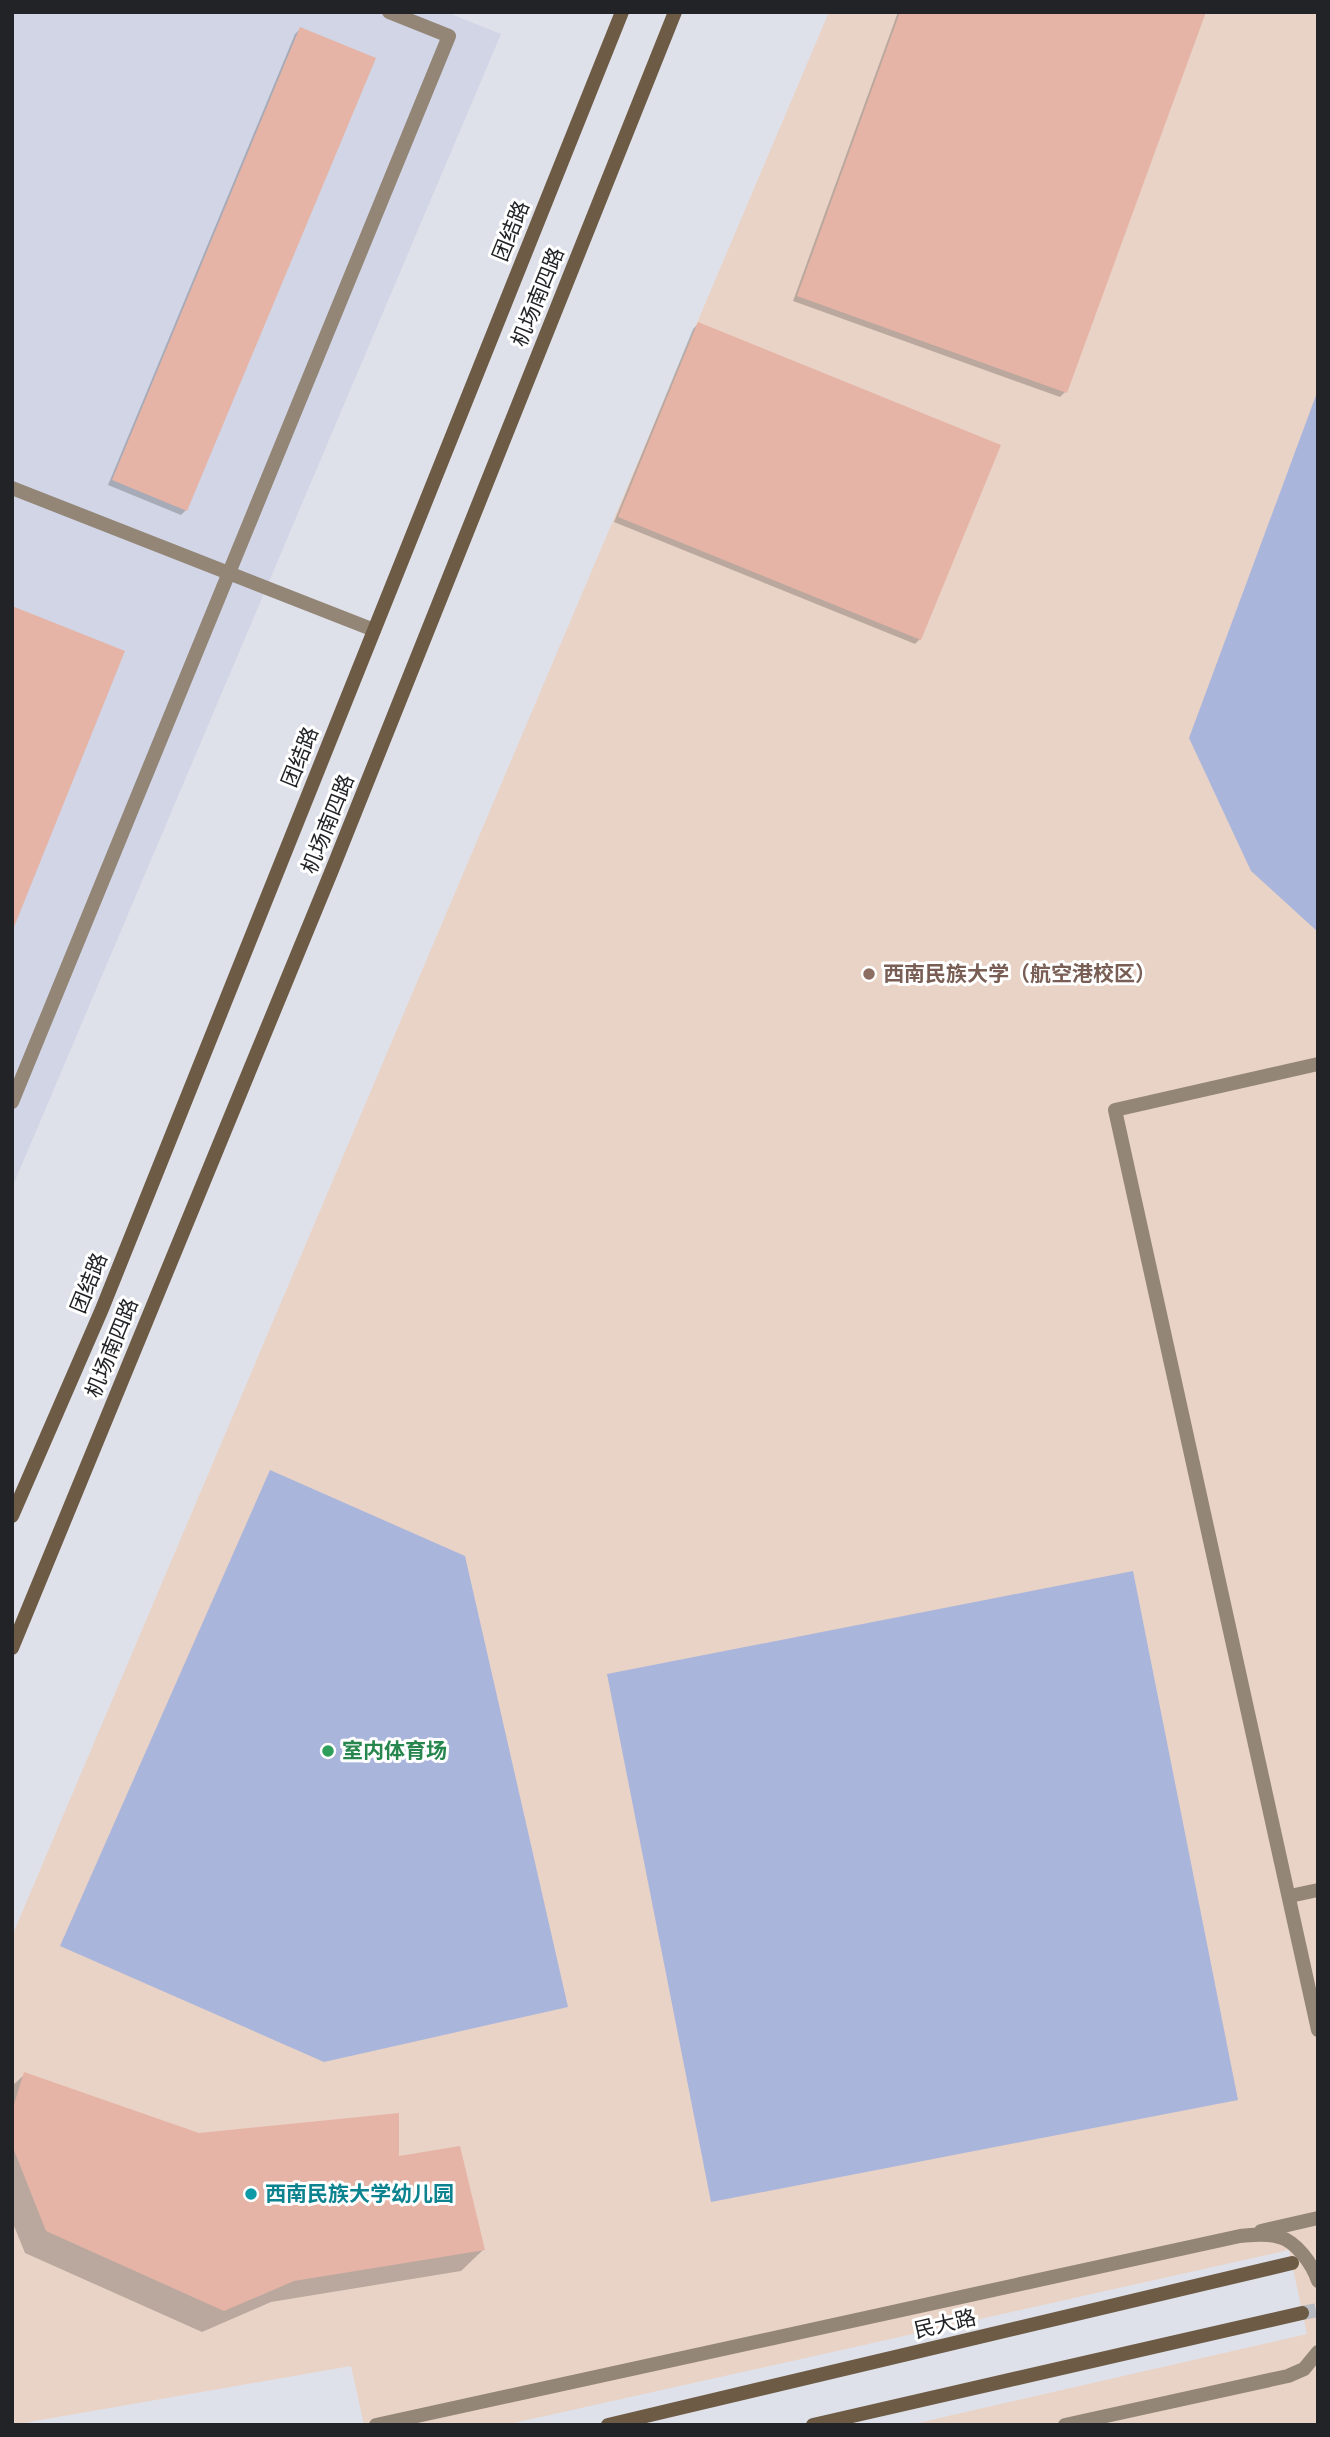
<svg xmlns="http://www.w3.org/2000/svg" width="1330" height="2437" font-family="'Open Sans','Noto Sans SC',sans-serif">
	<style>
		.built { fill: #d1d5e5 }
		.education { fill: #e9d3c6 }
		.green { fill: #aab5dc }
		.shadow { fill: #0003 }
		.building { fill: #e5b4a6 }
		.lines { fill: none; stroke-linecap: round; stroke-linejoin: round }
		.secondary-tunnel { stroke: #b9bbc3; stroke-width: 14; stroke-dasharray: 14 7; stroke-linecap: butt }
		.service { stroke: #938677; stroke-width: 14 }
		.tertiary { stroke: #938677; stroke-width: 14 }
		.secondary { stroke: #6d5b45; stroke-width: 14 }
		.education-dot { fill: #8d6e63; stroke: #fff; stroke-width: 2.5 }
		.leisure-dot { fill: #2e9e5b; stroke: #fff; stroke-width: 2.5 }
		.culture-dot { fill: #0f9aa8; stroke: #fff; stroke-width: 2.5 }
		.labels { text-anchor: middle; stroke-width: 6; stroke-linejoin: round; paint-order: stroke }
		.street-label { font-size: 21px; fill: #222326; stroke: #fff }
		.education-label { font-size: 21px; font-weight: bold; fill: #785e54; stroke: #fff; text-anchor: start }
		.leisure-label { font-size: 21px; font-weight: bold; fill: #27864d; stroke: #fff; text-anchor: start }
		.culture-label { font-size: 21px; font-weight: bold; fill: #0d838f; stroke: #fff; text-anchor: start }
	</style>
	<rect width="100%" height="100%" fill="#dfe1ea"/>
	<path class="built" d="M12 12H446L501 34 12 1188Z"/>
	<path class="education" d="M829 12H1318V2425H909L1307 2334 1289 2250 505 2425H364L351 2366 12 2425V1936Z"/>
	<g class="green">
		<path d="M1318 390V932L1251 871 1189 738Z"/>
		<path d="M270 1470 465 1556 568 2007 324 2062 60 1946Z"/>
		<path d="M1133 1571 1238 2100 711 2202 607 1674Z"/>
	</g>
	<g class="shadow">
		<path d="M898 12H1204L1065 392 1060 397 793 301Z"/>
		<path d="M300 29 186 510 181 515 108 485 295 34Z"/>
		<path d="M698 324 920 639 915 644 614 522 693 329Z"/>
		<path d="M25 2074 199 2135 397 2158 483 2250 461 2271 271 2302 202 2332 25 2253 12 2221V2086Z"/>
	</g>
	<g class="building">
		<path d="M900 12H1206L1067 393 797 296Z"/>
		<path d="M300 27 376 58 187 511 112 480Z"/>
		<path d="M698 322 1001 445 921 640 618 517Z"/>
		<path d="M12 606 125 651 12 932Z"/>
		<path d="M24 2072 199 2133 399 2113V2156L460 2146 485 2250 294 2281 224 2311 46 2231 12 2145V2111Z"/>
	</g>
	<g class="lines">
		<path class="secondary-tunnel" d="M1302 2313 1318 2310"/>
		<g class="service">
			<path d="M12 488 374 630"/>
			<path d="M1318 1064 1115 1110 1318 2030"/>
			<path d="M12 1102 449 36 389 12"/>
			<path d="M1290 1896 1318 1890"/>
		</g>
		<g class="tertiary">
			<path d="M1261 2231 1318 2218"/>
			<path d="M376 2425 1240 2236C1253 2235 1267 2233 1279 2237 1296 2241 1313 2265 1318 2281"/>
			<path d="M1065 2425 1288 2376 1304 2369 1318 2352"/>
		</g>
		<g class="secondary">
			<path d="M12 1516 102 1309 622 12"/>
			<path d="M12 1648 332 870 675 12"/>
			<path d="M608 2425 1292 2263"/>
			<path d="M813 2425 1302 2313"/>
		</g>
	</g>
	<circle class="education-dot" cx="869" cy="974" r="7"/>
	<circle class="leisure-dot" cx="328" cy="1751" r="7"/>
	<circle class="culture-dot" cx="251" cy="2194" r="7"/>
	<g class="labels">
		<g class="street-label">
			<text transform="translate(511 231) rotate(-68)" y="7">团结路</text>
			<text transform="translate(538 297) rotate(-68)" y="7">机场南四路</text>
			<text transform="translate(300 757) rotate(-68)" y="7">团结路</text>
			<text transform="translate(328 824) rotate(-68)" y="7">机场南四路</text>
			<text transform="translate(89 1283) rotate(-68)" y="7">团结路</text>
			<text transform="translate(112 1348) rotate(-68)" y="7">机场南四路</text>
			<text transform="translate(945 2324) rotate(-13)" y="7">民大路</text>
		</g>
		<g class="education-label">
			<text x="883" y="981">西南民族大学（航空港校区）</text>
		</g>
		<g class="leisure-label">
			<text x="342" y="1758">室内体育场</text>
		</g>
		<g class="culture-label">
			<text x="265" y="2201">西南民族大学幼儿园</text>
		</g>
	</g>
	<rect width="1330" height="2437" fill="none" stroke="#222326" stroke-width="28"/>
</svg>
